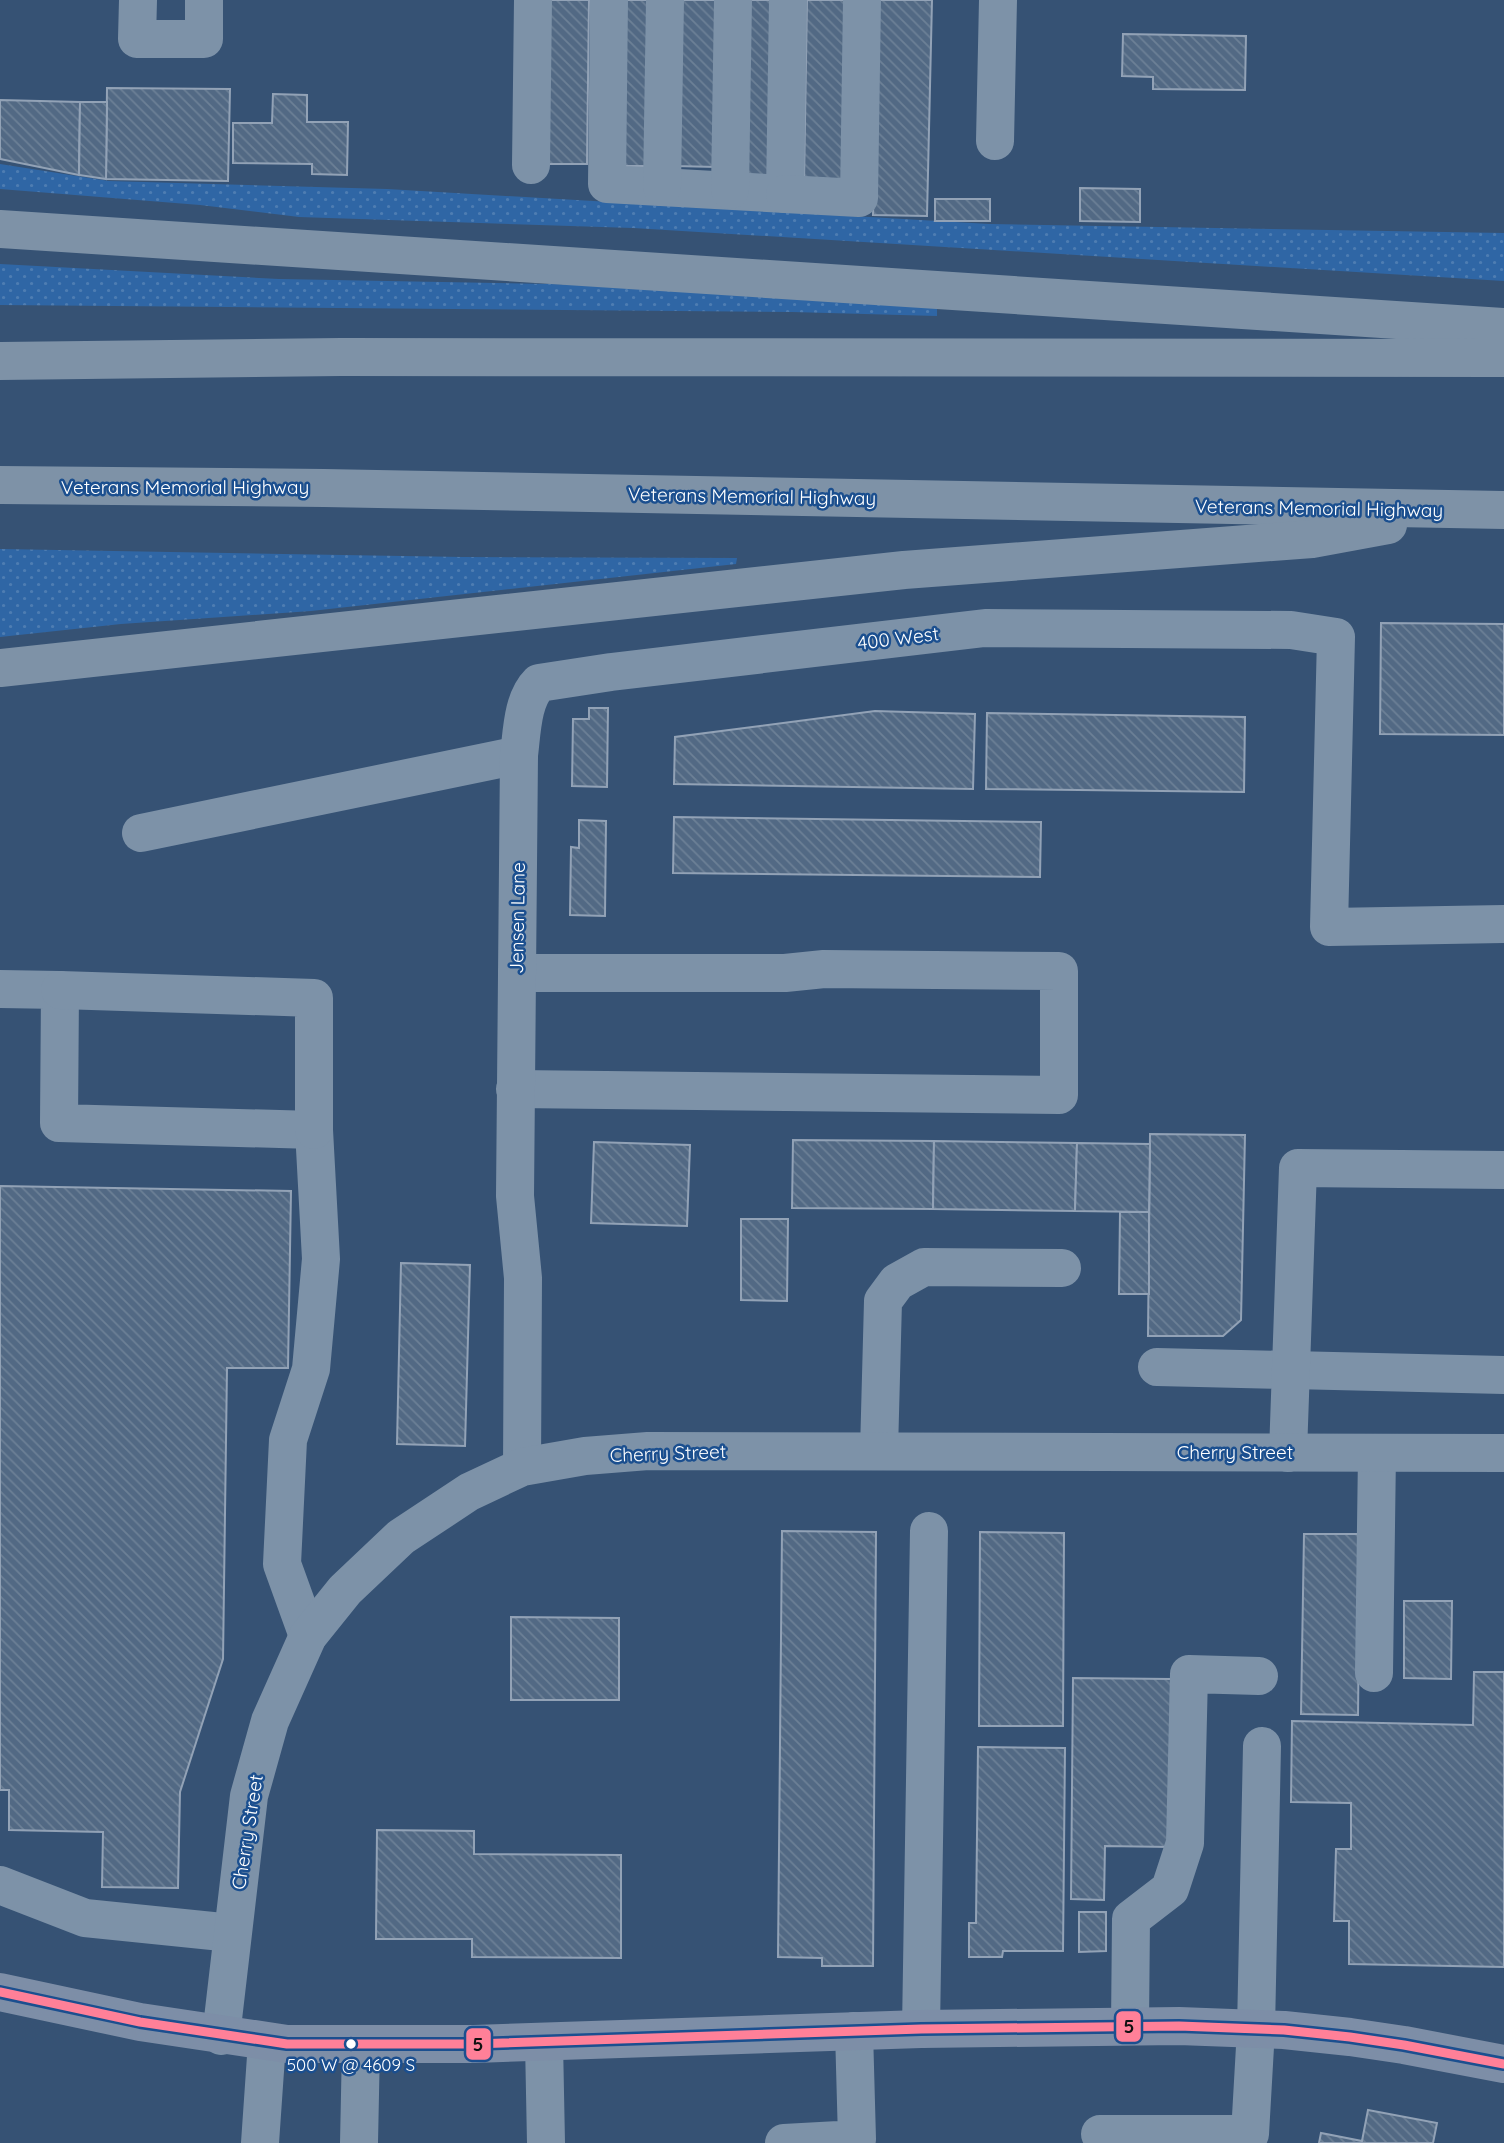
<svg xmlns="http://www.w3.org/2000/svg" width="1504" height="2143" font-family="Quicksand,sans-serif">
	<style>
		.grass { fill: url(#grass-dots) }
		.building { fill: url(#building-back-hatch); stroke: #92a2b6; stroke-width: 2 }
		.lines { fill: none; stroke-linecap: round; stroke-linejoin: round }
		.minor { stroke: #7d92a8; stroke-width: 38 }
		.major { stroke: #7d8ea7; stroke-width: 38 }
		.highway { stroke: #7e92a7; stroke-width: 38 }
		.bus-1-casing { stroke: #1b4f8f; stroke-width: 14 }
		.bus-1 { stroke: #ff8098; stroke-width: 9 }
		.bus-dot { fill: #fff; stroke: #1b4f8f; stroke-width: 2.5 }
		.labels { text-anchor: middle; stroke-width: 5; stroke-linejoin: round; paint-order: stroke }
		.bus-label { font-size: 17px; fill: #fff; stroke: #1b4f8f }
		.street-label { font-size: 19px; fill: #fff; stroke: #1b4f8f }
		.line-badge { stroke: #1b4f8f; stroke-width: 2.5 }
		.pale-badge-label { font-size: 19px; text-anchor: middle; font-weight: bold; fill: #111 }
	</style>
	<defs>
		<pattern id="grass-dots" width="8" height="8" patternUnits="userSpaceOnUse" patternTransform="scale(1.75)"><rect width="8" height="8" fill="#2f66a5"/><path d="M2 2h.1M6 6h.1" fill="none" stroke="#4e7db2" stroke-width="1.8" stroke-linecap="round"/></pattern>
		<pattern id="building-back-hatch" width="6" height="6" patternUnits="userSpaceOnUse" patternTransform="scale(1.75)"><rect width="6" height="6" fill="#526984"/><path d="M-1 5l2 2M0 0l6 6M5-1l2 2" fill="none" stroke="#6c8096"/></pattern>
	</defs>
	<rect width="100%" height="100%" fill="#365274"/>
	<g class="grass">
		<path d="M0 164 109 181 387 189 989 224 1504 233V281L633 228 299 217 200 205 0 189Z"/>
		<path d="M0 264 279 279 600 285 937 300V316L792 312 0 305Z"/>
		<path d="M0 549 462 557 737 558 736 564 311 611 121 624 0 637Z"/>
	</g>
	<g class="building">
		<path d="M549 0H589L587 164H547Z"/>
		<path d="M624 0H651L649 166H621Z"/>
		<path d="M678 0H719L716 167 675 166Z"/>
		<path d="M745 0H773L771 182 743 181Z"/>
		<path d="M807 0H848L846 183H804Z"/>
		<path d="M878 0H932L927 216 873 215Z"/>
		<path d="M1123 34 1246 36 1245 90 1153 89V77L1122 76Z"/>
		<path d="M107 88 230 89 228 181 106 179Z"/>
		<path d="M273 94 307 95V122H348L347 175 312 174V164L233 163V123H272Z"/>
		<path d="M0 100 80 102 79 175 0 159Z"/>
		<path d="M80 102H107L106 179 79 175Z"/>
		<path d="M1080 188 1140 189V222L1080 221Z"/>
		<rect x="935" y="199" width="55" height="22"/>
		<path d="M1381 623 1504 624V735L1380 734Z"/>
		<path d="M589 708H608L607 787 572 786 573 719H589Z"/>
		<path d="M875 711 975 714 973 789 674 784 675 737Z"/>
		<path d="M987 713 1245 717 1244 792 986 789Z"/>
		<path d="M674 817 1041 822 1040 877 673 873Z"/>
		<path d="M579 820 606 821 605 916 570 915 571 847 579 848Z"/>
		<path d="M1150 1134 1245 1135 1241 1320 1223 1336H1148Z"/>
		<path d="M793 1140 934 1141 933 1209 792 1208Z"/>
		<path d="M934 1141 1077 1143 1075 1211 933 1209Z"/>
		<path d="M594 1142 690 1145 687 1226 591 1223Z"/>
		<path d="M1077 1143 1150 1144 1149 1212 1075 1211Z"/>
		<path d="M0 1186 291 1191 288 1368H227L223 1659 180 1792 178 1888 102 1887 103 1832 9 1830V1790H0Z"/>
		<path d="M1120 1212H1149V1294H1119Z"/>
		<path d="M741 1219H788L787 1301 741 1300Z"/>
		<path d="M401 1263 470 1265 465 1446 397 1444Z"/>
		<path d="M782 1531 876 1532 873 1966H822V1958L778 1957Z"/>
		<path d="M980 1532 1064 1533 1063 1726H979Z"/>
		<path d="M1304 1534H1360L1358 1715 1301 1714Z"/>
		<path d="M1404 1601H1452L1451 1679 1404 1678Z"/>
		<path d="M511 1617 619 1618V1700H511Z"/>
		<path d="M1474 1672H1504V1967L1349 1964V1921H1334L1336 1849H1351V1803L1291 1802 1292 1721 1473 1725Z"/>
		<path d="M1073 1678 1171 1679 1170 1847 1105 1846 1104 1900 1071 1899Z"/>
		<path d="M978 1747 1065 1748 1063 1951H1003L1002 1957H969V1923H976Z"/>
		<path d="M377 1830 474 1831V1854L621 1855V1958L472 1957V1939H376Z"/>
		<path d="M1079 1912H1106V1951L1079 1952Z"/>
		<path d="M1368 2110 1437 2123 1433 2143H1319L1321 2133 1362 2141Z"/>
	</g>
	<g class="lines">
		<g class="minor">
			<path d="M138 0 137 39H204V0"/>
			<path d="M609 0 607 184 785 194 788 0"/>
			<path d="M995 141 998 0"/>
			<path d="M531 165 533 0"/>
			<path d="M662 187 665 0"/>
			<path d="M730 190 733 0"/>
			<path d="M785 194 859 198 862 0"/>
			<path d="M141 833 519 755"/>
			<path d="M0 989 60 990 59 1123 314 1130 321 1259 311 1369 288 1440 282 1564 308 1636"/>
			<path d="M60 990 314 998V1130"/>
			<path d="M515 1089 1059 1095V971L824 969 785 973H517"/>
			<path d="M1157 1367 1504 1375"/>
			<path d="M879 1451 883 1301 897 1282 924 1267 1062 1268"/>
			<path d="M1288 1453 1298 1168 1504 1170"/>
			<path d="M522 1467 523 1278 515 1196 519 755C522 732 522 700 539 683L611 672 985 628 1291 630 1336 637 1329 927 1504 924"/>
			<path d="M1374 1673 1377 1453"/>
			<path d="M0 1885 85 1918 232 1933"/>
			<path d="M1130 2026 1131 1919 1170 1889 1185 1843 1189 1674 1259 1676"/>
			<path d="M921 2029 929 1531"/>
			<path d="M221 2036 249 1796 270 1721 308 1636 345 1590 401 1537 469 1492 522 1467 585 1456 648 1451 1504 1453"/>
			<path d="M544 2042 546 2143"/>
			<path d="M1100 2134H1250L1256 2029 1262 1746"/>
			<path d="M260 2143 267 2042"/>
			<path d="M359 2143 361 2046"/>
			<path d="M784 2143 857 2139 854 2031"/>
		</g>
		<path class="major" d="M0 1992 140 2022 287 2044H474L921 2029 1179 2026 1284 2030 1350 2037 1404 2045 1504 2064"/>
		<g class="highway">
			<path d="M0 229 1504 327"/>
			<path d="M0 361 341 357 1504 358"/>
			<path d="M0 485 324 488 1504 510"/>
			<path d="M0 668 904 570 1312 539 1388 525"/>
		</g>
		<defs>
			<path id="bus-1" d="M0 1992 140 2022 287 2044H474L921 2029 1179 2026 1284 2030 1350 2037 1404 2045 1504 2064"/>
		</defs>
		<use href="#bus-1" class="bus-1-casing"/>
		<use href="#bus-1" class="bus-1"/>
	</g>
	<circle class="bus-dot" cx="351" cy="2044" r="6"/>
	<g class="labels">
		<g class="bus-label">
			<text x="351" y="2071">500 W @ 4609 S</text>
		</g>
		<g class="street-label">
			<text x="185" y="494">Veterans Memorial Highway</text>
			<text transform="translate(752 496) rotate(1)" y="7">Veterans Memorial Highway</text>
			<text transform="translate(1319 508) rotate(1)" y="7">Veterans Memorial Highway</text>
			<text transform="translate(898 638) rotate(-7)" y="7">400 West</text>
			<text transform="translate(517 918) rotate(-89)" y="7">Jensen Lane</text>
			<text x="1235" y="1459">Cherry Street</text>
			<text transform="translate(668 1453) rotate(-2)" y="7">Cherry Street</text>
			<text transform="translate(247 1832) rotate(-81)" y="7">Cherry Street</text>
		</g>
	</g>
	<g class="line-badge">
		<rect x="1115" y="2010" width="27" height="33" rx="7" fill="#ff8098"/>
		<rect x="465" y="2027" width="27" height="34" rx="7" fill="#ff8098"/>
	</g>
	<g class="pale-badge-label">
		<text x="1129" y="2033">5</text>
		<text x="478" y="2051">5</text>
	</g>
</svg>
